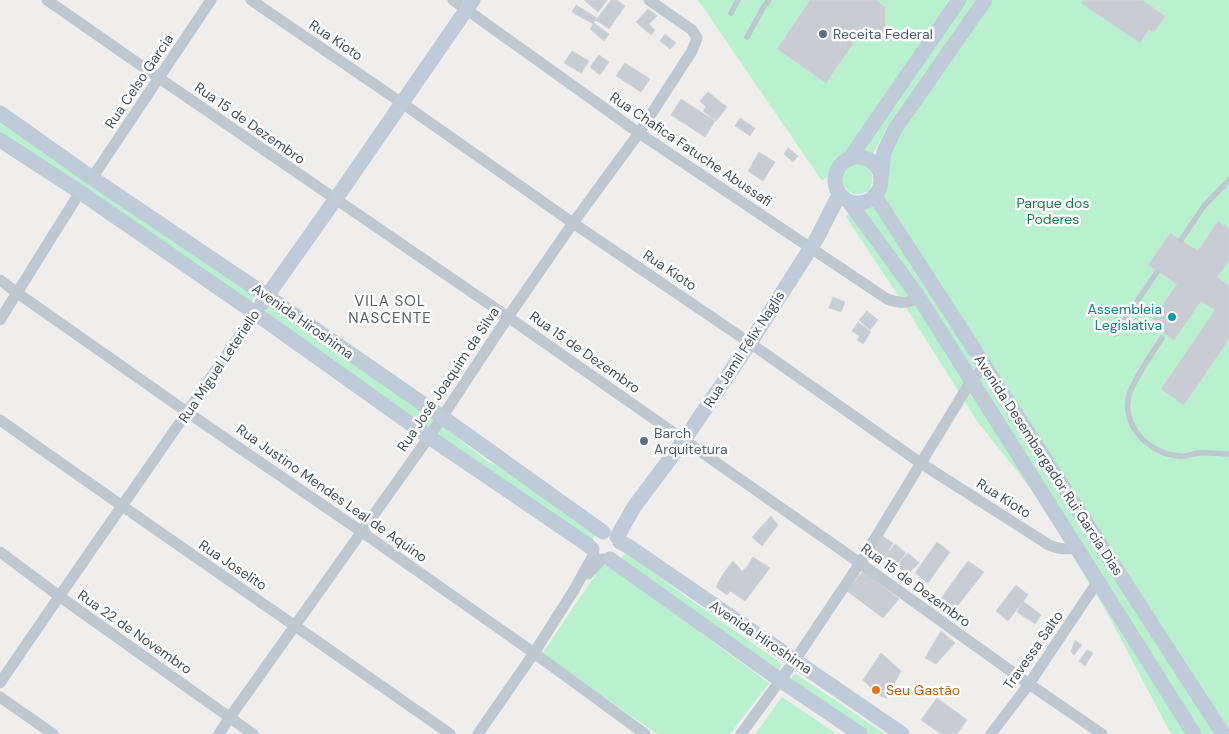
<svg xmlns="http://www.w3.org/2000/svg" width="1229" height="734" font-family="'DM Sans',sans-serif">
	<style>
		.green { fill: #b9f1cf }
		.building { fill: #caccd3; stroke: #d1d4da }
		.lines { fill: none; stroke-linecap: round; stroke-linejoin: round }
		.lane { stroke: #bdc8d1; stroke-width: 5.5 }
		.street { stroke: #bdc8d1; stroke-width: 11 }
		.secondary { stroke: #bfcbd8; stroke-width: 15 }
		.service-dot { fill: #5c6f8a; stroke: #fff; stroke-width: 2 }
		.culture-dot { fill: #0f9aa8; stroke: #fff; stroke-width: 2 }
		.food-dot { fill: #e8710a; stroke: #fff; stroke-width: 2 }
		.labels { text-anchor: middle; stroke-width: 5; stroke-linejoin: round; paint-order: stroke }
		.service-label { font-size: 14px; fill: #4e5e75; stroke: #fff; text-anchor: start }
		.street-label { font-size: 14px; fill: #45515c; stroke: #fff }
		.park-label { font-size: 14px; fill: #13804a; stroke: #fff }
		.culture-label { font-size: 14px; fill: #0d838f; stroke: #fff; text-anchor: end }
		.food-label { font-size: 14px; fill: #c56008; stroke: #fff; text-anchor: start }
		.neighbourhood-label { font-size: 15px; letter-spacing: 1px; fill: #5a5e63; stroke: #fff }
	</style>
	<rect width="100%" height="100%" fill="#f0eded"/>
	<g class="green">
		<path d="M698 0H959L850 158 822 181Z"/>
		<path d="M961 0H976L888 126 867 165C874 176 873 178 870 190L881 177 882 163 985 0H1229V734H1171L1105 609 1073 557 1078 548 977 421 903 303 846 217 869 191C865 192 862 194 857 194 845 194 838 180 845 170 847 168 849 166 851 164Z"/>
		<path d="M0 120 255 295 249 305 0 135Z"/>
		<path d="M267 305 439 423 487 461 509 471 597 532 589 544 262 313Z"/>
		<path d="M626 552 674 588 782 664 778 672 618 562Z"/>
		<path d="M604 565 609 566 769 683 730 734H657L542 654 600 568Z"/>
		<path d="M796 674 885 734H868L791 681 792 676Z"/>
		<path d="M782 697 837 734H755Z"/>
	</g>
	<g class="building">
		<path d="M584 0H607L598 12Z"/>
		<path d="M611 0H617L625 6 609 29 596 20Z"/>
		<path d="M810 0H876L885 7V42L864 27 826 83 777 49Z"/>
		<path d="M1083 0H1142L1165 16 1154 32 1149 29 1140 43 1081 3Z"/>
		<path d="M576 5 597 18 593 24 572 12Z"/>
		<path d="M648 9 657 16 649 24 655 30 651 35 636 22Z"/>
		<path d="M594 23 609 34 604 41 590 29Z"/>
		<path d="M665 34 676 43 670 49 660 41Z"/>
		<path d="M572 51 589 61 581 73 564 63Z"/>
		<path d="M599 55 609 62 600 75 590 67Z"/>
		<path d="M625 63 650 79 641 92 616 76Z"/>
		<path d="M708 92 727 107 716 121 703 111 706 107 700 101Z"/>
		<path d="M681 99 715 121 705 137 671 115Z"/>
		<path d="M740 118 755 128 750 136 735 126Z"/>
		<path d="M788 148 798 156 793 162 784 154Z"/>
		<path d="M759 152 775 162 763 181 748 171Z"/>
		<path d="M1218 221 1229 229V260L1217 277 1229 286V339L1184 405 1161 389 1215 310 1201 301 1174 340 1150 324 1177 284 1148 265 1170 233 1198 251Z"/>
		<path d="M833 297 845 302 841 312 829 308Z"/>
		<path d="M867 311 878 320 870 330 859 320Z"/>
		<path d="M858 322 871 332 863 344 857 340 860 336 852 331Z"/>
		<path d="M771 516 778 525 762 546 752 537Z"/>
		<path d="M881 535 893 543 884 557 872 549Z"/>
		<path d="M937 542 950 552 928 583 915 573Z"/>
		<path d="M895 544 906 553 895 566 884 557Z"/>
		<path d="M908 553 919 563 907 575 897 565Z"/>
		<path d="M753 557 770 568 745 601 730 591 727 595 716 587 723 574 733 561 742 571 747 567Z"/>
		<path d="M968 561 984 572 955 609 941 598Z"/>
		<path d="M863 571 899 599 883 618 847 591Z"/>
		<path d="M1016 585 1028 595 1008 621 996 611Z"/>
		<path d="M1023 601 1041 615 1035 624 1017 612Z"/>
		<path d="M941 631 955 643 936 664 925 658Z"/>
		<path d="M1075 640 1082 645 1074 655 1071 652Z"/>
		<path d="M1087 650 1093 653 1085 666 1079 661Z"/>
		<path d="M881 653 901 671 886 698 879 695 863 680Z"/>
		<path d="M937 698 967 720 957 734H941L921 720Z"/>
	</g>
	<g class="lines">
		<g class="lane">
			<path d="M731 13 738 0"/>
			<path d="M747 37 763 8 769 0"/>
			<path d="M1181 240 1204 206 1229 180"/>
			<path d="M1115 334 1157 272"/>
			<path d="M1162 338C1151 355 1138 373 1130 392 1119 423 1148 454 1179 456 1185 457 1192 454 1198 453 1208 452 1219 454 1229 454"/>
		</g>
		<g class="street">
			<path d="M47 0 159 78 508 317 860 563 1029 684 1102 734"/>
			<path d="M251 0 402 103 573 223 750 343 922 464 1049 545C1060 550 1067 549 1078 548"/>
			<path d="M453 0 639 133 887 299C901 304 905 303 920 299"/>
			<path d="M92 178 211 0"/>
			<path d="M0 280 16 292 187 412 362 532 534 653 645 734"/>
			<path d="M0 320 80 192"/>
			<path d="M0 420C149 526 301 629 450 734"/>
			<path d="M0 552 59 596 253 734"/>
			<path d="M588 574 602 559"/>
			<path d="M0 683C84 559 171 437 255 313"/>
			<path d="M0 697 53 734"/>
			<path d="M219 734 230 717 429 437 508 317 573 223 639 133 692 51 697 38 692 30 649 0"/>
			<path d="M478 734 534 653 574 590 594 554"/>
			<path d="M741 734 795 660 860 563 971 381 985 366"/>
			<path d="M991 734 1029 684 1098 581"/>
		</g>
		<g class="secondary">
			<path d="M0 113 92 178 267 296 442 417 603 532"/>
			<path d="M0 140 80 192 255 313 429 437 588 545 592 549"/>
			<circle cx="858" cy="180" r="23"/>
			<path d="M850 158 959 0"/>
			<path d="M881 177 884 152 895 129 985 0"/>
			<path d="M875 196 1223 734"/>
			<path d="M850 203 920 299 1194 734"/>
			<path d="M262 303 335 200 473 0"/>
			<path d="M617 537 634 507 684 440 750 343 817 238 839 195"/>
			<path d="M620 542 628 546 902 734"/>
			<path d="M610 559 780 680 860 734"/>
		</g>
	</g>
	<g class="service-dot">
		<circle cx="823" cy="34" r="5"/>
		<circle cx="644" cy="441" r="5"/>
	</g>
	<circle class="culture-dot" cx="1172" cy="317" r="5"/>
	<circle class="food-dot" cx="876" cy="690" r="5"/>
	<g class="labels">
		<g class="service-label">
			<text x="833" y="39">Receita Federal</text>
			<text x="654" y="438">Barch<tspan x="654" dy="16">Arquitetura</tspan></text>
		</g>
		<g class="street-label">
			<text transform="translate(336 40) rotate(34)" y="5">Rua Kioto</text>
			<text transform="translate(139 81) rotate(-56)" y="5">Rua Celso Garcia</text>
			<text transform="translate(250 123) rotate(35)" y="5">Rua 15 de Dezembro</text>
			<text transform="translate(691 149) rotate(34)" y="5">Rua Chafica Fatuche Abussafi</text>
			<text transform="translate(670 270) rotate(34)" y="5">Rua Kioto</text>
			<text transform="translate(303 321) rotate(35)" y="5">Avenida Hiroshima</text>
			<text transform="translate(744 349) rotate(-57)" y="5">Rua Jamil Félix Naglis</text>
			<text transform="translate(585 352) rotate(35)" y="5">Rua 15 de Dezembro</text>
			<text transform="translate(219 366) rotate(-56)" y="5">Rua Miguel Leteriello</text>
			<text transform="translate(448 379) rotate(-56)" y="5">Rua José Joaquim da Silva</text>
			<text transform="translate(1049 465) rotate(57)" y="5">Avenida Desembargador Rui Garcia Dias</text>
			<text transform="translate(332 493) rotate(35)" y="5">Rua Justino Mendes Leal de Aquino</text>
			<text transform="translate(1004 498) rotate(32)" y="5">Rua Kioto</text>
			<text transform="translate(233 565) rotate(34)" y="5">Rua Joselito</text>
			<text transform="translate(916 585) rotate(36)" y="5">Rua 15 de Dezembro</text>
			<text transform="translate(135 632) rotate(35)" y="5">Rua 22 de Novembro</text>
			<text transform="translate(761 637) rotate(34)" y="5">Avenida Hiroshima</text>
			<text transform="translate(1033 650) rotate(-55)" y="5">Travessa Salto</text>
		</g>
		<g class="park-label">
			<text x="1053" y="208">Parque dos<tspan x="1053" dy="16">Poderes</tspan></text>
		</g>
		<g class="culture-label">
			<text x="1162" y="314">Assembleia<tspan x="1162" dy="16">Legislativa</tspan></text>
		</g>
		<g class="food-label">
			<text x="886" y="695">Seu Gastão</text>
		</g>
		<g class="neighbourhood-label">
			<text x="390" y="306">VILA SOL<tspan x="390" dy="17">NASCENTE</tspan></text>
		</g>
	</g>
</svg>
